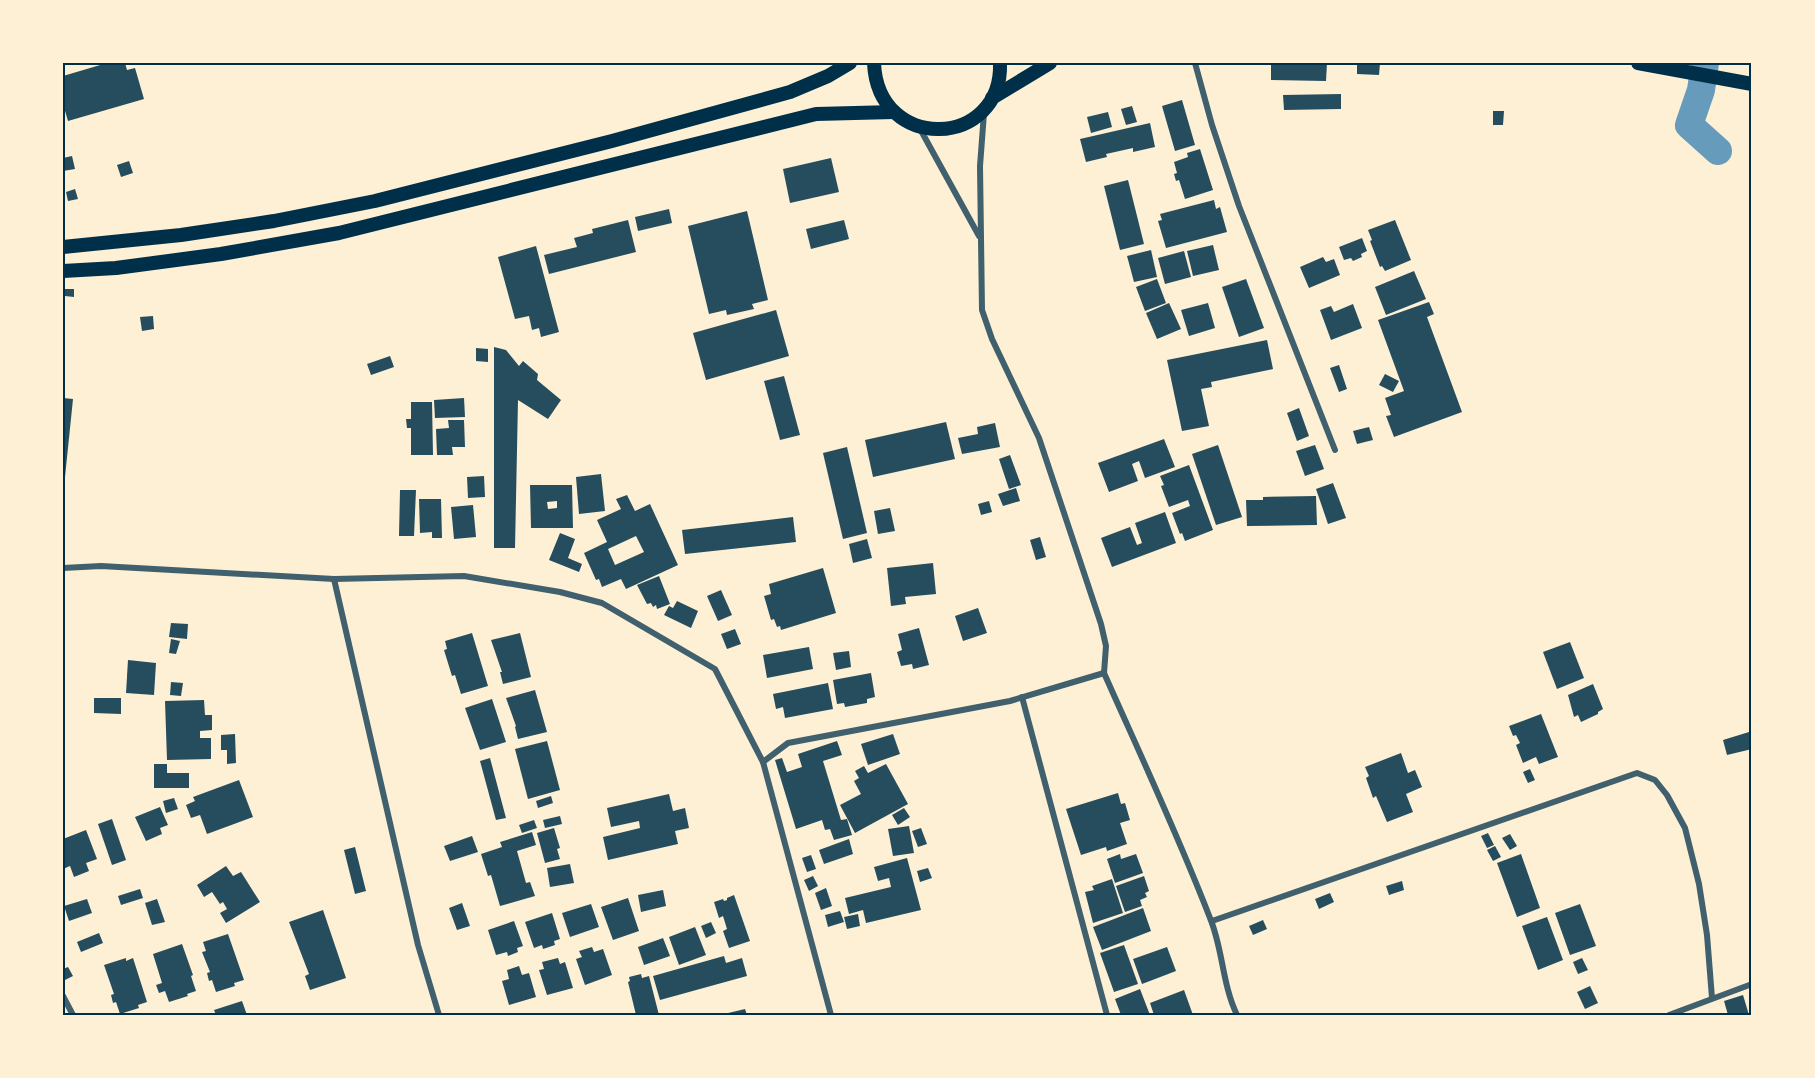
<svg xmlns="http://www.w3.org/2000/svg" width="1815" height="1078" font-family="Arial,sans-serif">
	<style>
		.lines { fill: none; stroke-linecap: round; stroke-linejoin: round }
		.river { stroke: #669bbc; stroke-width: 28 }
		.building { fill: #264d5e; fill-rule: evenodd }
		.minor { stroke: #3f606c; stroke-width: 6 }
		.primary { stroke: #003049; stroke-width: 14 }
		.neatline { fill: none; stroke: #003049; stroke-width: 2 }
	</style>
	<rect width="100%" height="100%" fill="#fdf0d5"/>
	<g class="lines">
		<path class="river" d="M1705 63 1701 90 1689 125 1718 151"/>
	</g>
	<g class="building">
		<path d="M107 63H125L127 70 135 68 144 99 68 121 63 104V76Z"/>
		<path d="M1271 63H1327L1326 81 1271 80Z"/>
		<path d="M1357 63H1380L1379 75 1357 74Z"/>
		<path d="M1341 94V109L1284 110 1283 95Z"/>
		<path d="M1182 100 1195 145 1175 151 1162 106Z"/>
		<path d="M1132 106 1137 122 1126 125 1121 109Z"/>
		<path d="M1493 111H1504L1503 125H1493Z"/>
		<path d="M1108 112 1112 127 1091 133 1087 117Z"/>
		<path d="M1150 123 1155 147 1133 152V148L1106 154 1107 157 1086 162 1080 139Z"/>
		<path d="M1200 149 1213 190 1185 199 1179 180 1176 181 1174 174 1177 173 1174 162 1188 157 1187 153Z"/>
		<path d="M72 156 75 169 63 171V158Z"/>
		<path d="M831 158 839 192 790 203 783 169Z"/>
		<path d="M129 161 133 173 121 177 117 165Z"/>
		<path d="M1128 180 1144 244 1120 250 1104 186Z"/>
		<path d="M75 189 78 199 68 201 66 192Z"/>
		<path d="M1214 200 1216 209 1220 207 1227 232 1166 248 1158 221 1162 220 1160 214Z"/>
		<path d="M669 209 672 223 638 231 635 217Z"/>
		<path d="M747 211 768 300 752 304 754 309 727 315 726 310 709 314 688 226Z"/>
		<path d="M628 220 636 252 549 274 544 255 577 247 574 238 593 233 592 229Z"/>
		<path d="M844 220 849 239 811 249 806 229Z"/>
		<path d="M1395 220 1411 260 1385 271 1382 266 1380 267 1370 241 1372 240 1368 230Z"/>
		<path d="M1362 238 1367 251 1361 254 1362 257 1353 261 1351 258 1344 260 1339 247Z"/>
		<path d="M1213 245 1219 270 1193 276 1187 251Z"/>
		<path d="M536 246 559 332 541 337 539 328 532 330 529 316 515 319 498 257Z"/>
		<path d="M1151 250 1157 277 1134 282 1127 256Z"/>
		<path d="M1184 251 1191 277 1165 284 1158 258Z"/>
		<path d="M1323 257 1326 262 1334 259 1340 275 1309 288 1300 267Z"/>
		<path d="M1414 271 1426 299 1386 315 1375 287Z"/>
		<path d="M1157 279 1166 303 1145 311 1136 287Z"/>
		<path d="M1246 279 1264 328 1239 337 1222 287Z"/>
		<path d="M65 289H74V297L65 296Z"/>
		<path d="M1429 302 1434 314 1427 317 1462 412 1394 437 1386 416 1391 415 1385 398 1404 391 1378 320Z"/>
		<path d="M1169 303 1181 329 1157 339 1146 313Z"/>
		<path d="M1208 303 1215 328 1189 336 1181 310Z"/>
		<path d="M1353 304 1362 328 1331 340 1320 310 1331 306 1334 312Z"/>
		<path d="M776 310 789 356 706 380 693 333Z"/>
		<path d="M153 316 154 329 142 331 140 317Z"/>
		<path d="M1267 340 1273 369 1211 382 1212 387 1201 389 1209 426 1182 431 1167 360Z"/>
		<path d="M494 347 506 350 519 366 523 361 538 374 537 380 561 400 548 419 518 400 515 548H494Z"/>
		<path d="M476 348 488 349V362L476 361Z"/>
		<path d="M390 356 394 367 371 375 367 364Z"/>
		<path d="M1339 365 1347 389 1339 392 1330 368Z"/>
		<path d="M1385 374 1399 381 1393 392 1379 385Z"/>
		<path d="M784 376 800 435 780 440 764 381Z"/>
		<path d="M63 398 73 399 65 477H63Z"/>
		<path d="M464 398 465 417 435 418 434 400Z"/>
		<path d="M411 402H432L433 455H411V428H407L406 419H411Z"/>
		<path d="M1299 408 1309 436 1297 441 1287 413Z"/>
		<path d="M448 420H464L465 447H452L453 455H437L436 429 449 428Z"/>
		<path d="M946 422 955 459 873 477 865 440Z"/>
		<path d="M995 423 1000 447 962 454 958 438 978 434 977 427Z"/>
		<path d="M1369 427 1373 440 1357 444 1353 431Z"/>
		<path d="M1164 439 1175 467 1145 478 1139 461 1132 464 1138 481 1109 492 1098 463Z"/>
		<path d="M1218 445 1242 517 1216 525 1192 454Z"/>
		<path d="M1315 445 1324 469 1305 476 1296 451Z"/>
		<path d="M847 447 867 533 843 539 823 453Z"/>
		<path d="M1010 455 1021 485 1009 489 999 459Z"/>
		<path d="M1189 465 1213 530 1185 541 1182 533 1180 534 1172 513 1190 506 1188 500 1169 507 1161 486 1164 485 1160 476Z"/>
		<path d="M601 474 605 511 579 514 576 477Z"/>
		<path d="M484 476 485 497 468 498 467 477Z"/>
		<path d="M1333 483 1346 518 1328 524 1316 489Z"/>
		<path d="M530 485H572L573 528H531ZM557 501V508L548 509 547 502Z"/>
		<path d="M1016 488 1020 501 1003 506 998 494Z"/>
		<path d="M400 490H416L414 536H399Z"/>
		<path d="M627 495 635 511 650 504 678 565 626 589 621 579 602 587 599 579 596 580 584 553 607 542 597 520 621 509 616 499ZM636 536 644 552 615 565 608 549Z"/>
		<path d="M1316 496 1317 525 1247 526 1246 500H1263V497Z"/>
		<path d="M419 499H441L442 538H432V532L420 533Z"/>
		<path d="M989 501 992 512 981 515 978 504Z"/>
		<path d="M473 505 476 537 454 539 451 507Z"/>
		<path d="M890 508 895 531 878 534 874 511Z"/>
		<path d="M1165 512 1176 543 1112 567 1101 538 1130 527 1137 545 1142 543 1135 523Z"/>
		<path d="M793 517 796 542 685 554 682 530Z"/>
		<path d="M560 533 575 539 568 558 582 564 579 572 549 560Z"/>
		<path d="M1040 537 1046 557 1036 560 1030 540Z"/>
		<path d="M867 539 872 558 853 563 849 544Z"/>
		<path d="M933 563 936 594 905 597 906 604 891 606 887 568Z"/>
		<path d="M823 568 836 613 781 630 780 626 777 627 774 619 771 620 764 596 771 594 769 584Z"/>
		<path d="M659 576 670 604 657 609 656 605 653 607 651 603 647 604 637 585Z"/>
		<path d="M721 590 732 615 718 621 707 596Z"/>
		<path d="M677 601 698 611 691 628 664 615 669 606 673 608Z"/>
		<path d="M978 608 987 633 963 641 955 616Z"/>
		<path d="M171 623 188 624 187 639 169 637Z"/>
		<path d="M919 628 929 665 913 669 912 664 901 666 897 652 902 650 898 634Z"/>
		<path d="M735 629 741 644 727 649 721 634Z"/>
		<path d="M472 633 488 686 461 694 455 675 452 676 444 650 447 649 445 641Z"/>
		<path d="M520 633 531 677 503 684 500 672H502L491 640Z"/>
		<path d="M171 639 180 641 176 654 169 653Z"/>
		<path d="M1570 642 1584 678 1557 689 1543 652Z"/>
		<path d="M809 647 813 669 767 678 763 655Z"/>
		<path d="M849 651 851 667 836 670 833 653Z"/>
		<path d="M128 660 156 663 154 695 126 693Z"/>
		<path d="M871 673 875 697 867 699V703L845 707 844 703 837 704 833 680Z"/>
		<path d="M171 682 183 683 181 696 170 695Z"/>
		<path d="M828 683 833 709 785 718 783 707 776 709 773 694Z"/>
		<path d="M1593 684 1603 709 1598 712V714L1581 722 1578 715 1574 717 1568 695Z"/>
		<path d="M535 690 547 732 518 739 515 727 516 726 506 698Z"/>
		<path d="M94 698H121V714L94 713Z"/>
		<path d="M492 699 506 742 480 750 465 708Z"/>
		<path d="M204 700 205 715H212V730L200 731V738H211V759L167 760 165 701Z"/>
		<path d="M1541 714 1558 757 1539 764 1536 757 1523 763 1516 745 1520 743 1516 735 1513 736 1509 726Z"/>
		<path d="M1749 732 1752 749 1727 755 1723 740Z"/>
		<path d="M235 734 236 763 227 764V750H221V735Z"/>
		<path d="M893 734 900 754 868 765 861 744Z"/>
		<path d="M547 741 560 790 528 799 515 749Z"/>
		<path d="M837 741 842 755 823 761 841 820 847 819 852 835 834 840 830 829 825 830 822 820 796 829 775 760 782 758 787 772 802 767 798 754Z"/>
		<path d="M1401 753 1408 773 1415 770 1422 787 1406 794 1413 812 1387 822 1376 796 1373 798 1366 778 1369 776 1365 767Z"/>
		<path d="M490 758 506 818 496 820 480 761Z"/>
		<path d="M154 764H167V773H189V788H154Z"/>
		<path d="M886 764 908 804 855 833 840 805 861 794 854 781 859 778 855 771 864 766 868 773Z"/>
		<path d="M1530 769 1535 780 1528 783 1523 772Z"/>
		<path d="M239 780 253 817 207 834 200 815 191 818 186 805 195 801 193 797Z"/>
		<path d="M1118 793 1121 804 1125 803 1130 820 1120 823 1127 844 1107 851 1106 847 1081 855 1066 809Z"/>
		<path d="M669 794 673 811 685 808 689 828 675 831 678 844 608 860 603 837 640 828 639 821 611 827 607 808Z"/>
		<path d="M551 796 553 803 538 808 536 801Z"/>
		<path d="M174 798 178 809 166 813 163 801Z"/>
		<path d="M160 807 168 825 160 828 162 834 146 841 135 817Z"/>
		<path d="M904 808 910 817 898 825 892 815Z"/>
		<path d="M560 816 562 824 545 828 543 820Z"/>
		<path d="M112 819 126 860 112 865 98 824Z"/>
		<path d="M534 820 537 828 522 833 519 825Z"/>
		<path d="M909 826 914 853 893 856 888 829Z"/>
		<path d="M554 828 560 848 557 849 560 859 545 863 537 833Z"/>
		<path d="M921 828 927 844 918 847 912 831Z"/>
		<path d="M86 830 97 859 86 863 89 871 74 877 70 866 63 869V839Z"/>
		<path d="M532 832 536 845 517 851 526 883 530 882 535 896 500 906 491 875 488 876 481 854 502 847 500 842Z"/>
		<path d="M1488 833 1494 845 1487 848 1481 836Z"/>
		<path d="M1510 834 1517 846 1510 850 1502 838Z"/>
		<path d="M472 836 478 852 450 861 444 846Z"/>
		<path d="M849 839 853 854 824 864 819 850Z"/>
		<path d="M1495 846 1501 857 1493 861 1487 850Z"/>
		<path d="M355 847 366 891 355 894 344 850Z"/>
		<path d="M1120 854 1121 859 1136 854 1143 873 1115 883 1107 859Z"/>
		<path d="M1521 854 1540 908 1517 917 1497 863Z"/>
		<path d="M811 855 816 869 807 872 802 858Z"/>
		<path d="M907 858 921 910 866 923 863 910 849 914 845 898 891 887 889 878 878 881 874 867Z"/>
		<path d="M570 864 574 883 550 887 547 868Z"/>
		<path d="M226 866 233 876 241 872 260 902 226 923 220 913 227 909 223 902 220 904 212 892 204 897 197 885Z"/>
		<path d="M928 868 932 878 920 882 917 871Z"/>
		<path d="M813 876 818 886 809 891 804 880Z"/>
		<path d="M1144 876 1149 891 1145 893 1147 897 1140 900 1142 906 1125 912 1116 886Z"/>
		<path d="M1112 879 1123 913 1093 923 1085 892 1094 890 1092 886Z"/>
		<path d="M1402 881 1404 890 1389 895 1386 886Z"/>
		<path d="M826 888 832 906 821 910 815 893Z"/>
		<path d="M140 889 143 898 121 905 118 896Z"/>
		<path d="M663 890 666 906 641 912 638 895Z"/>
		<path d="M1330 893 1334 902 1319 909 1315 899Z"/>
		<path d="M734 895 750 941 729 948 723 931 727 929 723 916 719 918 714 902 723 899 724 901 727 900V898Z"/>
		<path d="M628 898 639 931 613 940 601 907Z"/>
		<path d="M87 899 92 913 69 921 64 906Z"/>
		<path d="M157 899 165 922 152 925 145 903Z"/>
		<path d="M462 903 470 926 457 930 449 908Z"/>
		<path d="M591 904 599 927 570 937 562 913Z"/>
		<path d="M1580 904 1596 946 1570 955 1555 913Z"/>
		<path d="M1143 908 1151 931 1102 950 1093 927Z"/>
		<path d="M323 910 346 978 310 990 305 976 309 974 289 922Z"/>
		<path d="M840 911 844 922 828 927 825 915Z"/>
		<path d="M552 913 560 939 554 941 555 945 543 949 542 945 534 948 525 922Z"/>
		<path d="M858 914 860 926 847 929 844 917Z"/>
		<path d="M1547 917 1563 960 1538 970 1522 926Z"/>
		<path d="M1263 920 1267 929 1253 935 1249 926Z"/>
		<path d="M514 921 523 946 517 948 518 952 508 956 507 952 496 955 488 930Z"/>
		<path d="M711 922 716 933 706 938 701 926Z"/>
		<path d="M695 927 706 955 679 965 669 937Z"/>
		<path d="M99 933 103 943 81 952 77 942Z"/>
		<path d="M228 934 244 980 234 983 235 986 216 992 212 980 209 981 207 973 210 972 202 952 206 951 203 942Z"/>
		<path d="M663 938 670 956 644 965 638 947Z"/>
		<path d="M182 944 193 975 191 976 196 991 187 994 188 996 169 1002 165 991 159 993 156 985 162 983 153 954Z"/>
		<path d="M1124 945 1138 984 1114 992 1100 953Z"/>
		<path d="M592 947 594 952 603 949 612 975 585 985 576 959 582 957 579 951Z"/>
		<path d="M1167 947 1176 971 1142 984 1133 959Z"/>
		<path d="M724 956 726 963 742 958 747 976 660 1000 653 976Z"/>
		<path d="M126 958V961L133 958 147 1002 138 1005 139 1008 120 1014 116 1002 113 1003 111 995 114 994 104 965Z"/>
		<path d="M558 958 560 964 565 962 573 988 547 995 539 970 544 969 542 962Z"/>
		<path d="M1582 958 1588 970 1578 974 1573 962Z"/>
		<path d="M519 966 522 975 529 973 536 997 509 1005 502 981 509 979 507 970Z"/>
		<path d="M68 967 73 976 65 980 63 969Z"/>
		<path d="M641 974 642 978 649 976 659 1015H636L628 982 630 981 629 977Z"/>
		<path d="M1590 986 1598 1003 1585 1009 1577 992Z"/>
		<path d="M1140 989 1150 1015H1121L1115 999Z"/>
		<path d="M1184 990 1193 1015H1154L1150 1003Z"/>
		<path d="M1743 995 1749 1015H1728L1724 1001Z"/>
		<path d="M242 1001 247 1015H216L214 1010Z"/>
		<path d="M745 1009 747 1015H724V1014Z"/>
	</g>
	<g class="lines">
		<g class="minor">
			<path d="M1195 63 1212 125 1239 206 1335 450"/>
			<path d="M984 113 980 166 982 310 992 339 1039 438 1101 624 1106 646 1104 673C1140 754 1178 835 1210 918 1223 949 1222 984 1237 1015"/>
			<path d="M919 127 979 236"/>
			<path d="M63 568 101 566 334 579 464 576 560 592 602 603 715 669 763 762 831 1015"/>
			<path d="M334 579 418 945 439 1015"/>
			<path d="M1022 697 1107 1015"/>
			<path d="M763 762 788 743 1010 701 1104 673"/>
			<path d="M1212 921 1637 773 1655 780 1667 795 1685 828 1699 884 1707 935 1712 998"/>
			<path d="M63 996 73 1015"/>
			<path d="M1669 1015 1752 984"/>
		</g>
		<g class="primary">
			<path d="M874 63C878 154 1003 148 1000 63"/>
			<path d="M1638 63 1752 84"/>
			<path d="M992 98 1050 63"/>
			<path d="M63 247 181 235 274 221 375 201 612 141 790 92 828 76 850 63"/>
			<path d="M63 271 116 268 221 254 339 233 816 114 894 112"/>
		</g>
	</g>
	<rect width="1815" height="1078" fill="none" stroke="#fdf0d5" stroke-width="129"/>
	<rect x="64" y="64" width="1686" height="950" class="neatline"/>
</svg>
